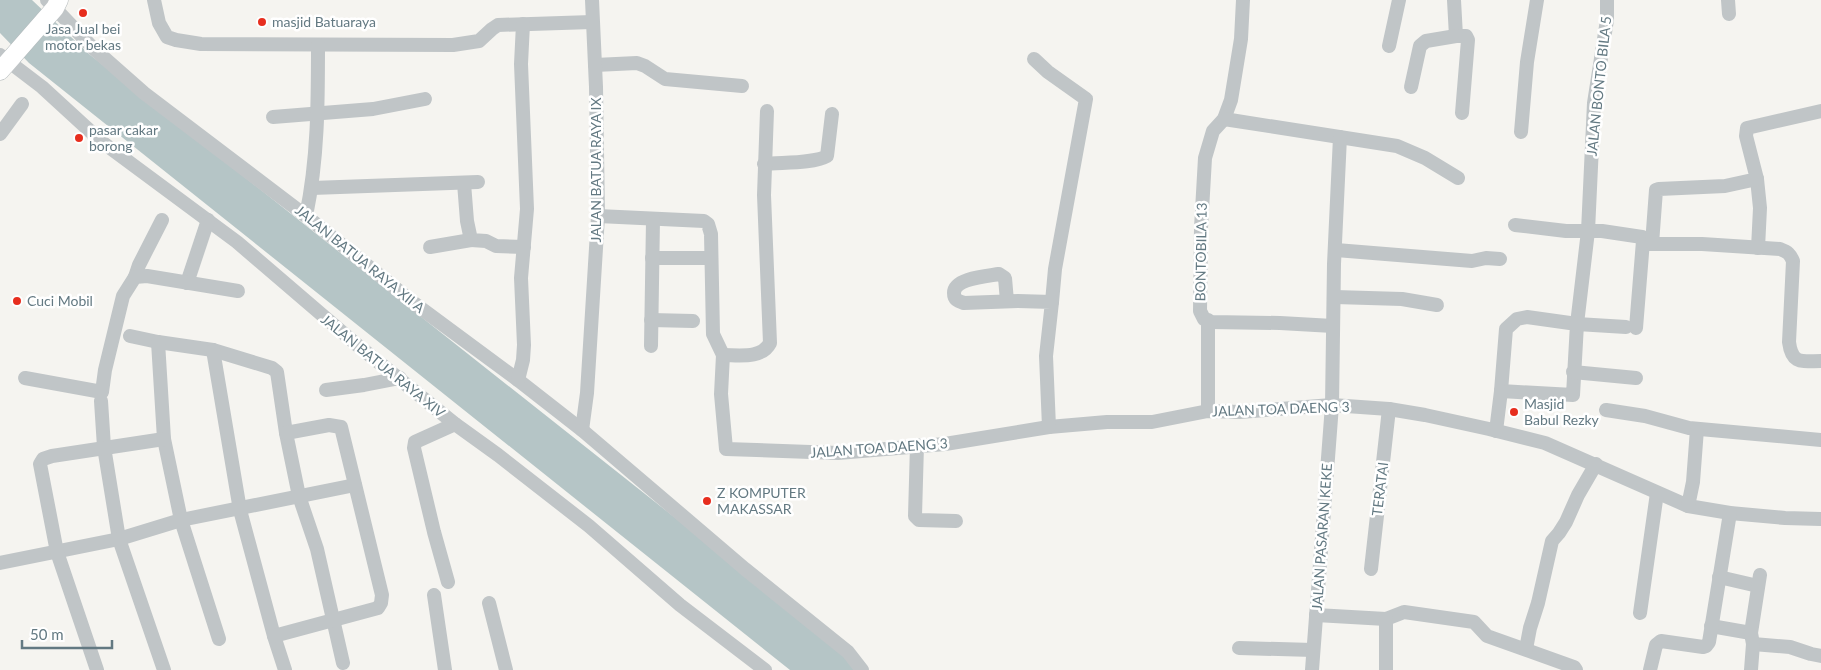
<svg xmlns="http://www.w3.org/2000/svg" width="1821" height="670" font-family="Lato,sans-serif">
	<style>
		.water { fill: #b5c5c6 }
		.lines { fill: none; stroke-linecap: round; stroke-linejoin: round }
		.major-casing { stroke: #b3b9bb; stroke-width: 19 }
		.minor { stroke: #c0c5c7; stroke-width: 14 }
		.major { stroke: #fff; stroke-width: 18 }
		.poi-dot { fill: #e72e1e; stroke: #fff; stroke-width: 2 }
		.labels { text-anchor: middle; stroke-width: 5; stroke-linejoin: round; paint-order: stroke }
		.poi-label { font-size: 14px; fill: #637982; stroke: #fff; text-anchor: start }
		.street-label { font-size: 14px; fill: #637982; stroke: #fff }
	</style>
	<rect width="100%" height="100%" fill="#f5f4f0"/>
	<path class="water" d="M0 0H32L89 54 846 653 857 670H790L29 63 0 33Z"/>
	<g class="lines">
		<defs>
			<path id="major" d="M0 71 55 8 59 0"/>
		</defs>
		<use href="#major" class="major-casing"/>
		<g class="minor">
			<path d="M47 0 93 48 144 93 306 216 415 304 518 380 582 430 745 569 848 652 862 670"/>
			<path d="M154 0 159 23 167 37 176 40 201 44 453 45 479 41 492 29 498 25 592 22"/>
			<path d="M1243 0 1241 39 1231 100 1224 119 1213 131 1205 158 1201 228 1200 311 1204 319 1211 322 1280 323 1333 326"/>
			<path d="M1454 0 1456 36H1466L1468 40 1462 113"/>
			<path d="M1607 0V20L1594 103 1588 231 1577 324 1573 395 1501 391 1506 329 1517 319 1527 317 1577 324 1626 327"/>
			<path d="M1728 0 1729 14"/>
			<path d="M1389 46 1399 0"/>
			<path d="M0 55 42 87 102 142 237 242 356 344 455 424 498 455 589 526 680 605 765 670"/>
			<path d="M1034 59 1048 72 1086 99 1055 269 1052 302"/>
			<path d="M595 65 637 63 645 66 665 79 742 86"/>
			<path d="M1411 87 1420 46 1426 41 1456 36"/>
			<path d="M273 117 373 109 425 99"/>
			<path d="M1224 119 1397 146 1425 158 1458 178"/>
			<path d="M1521 132 1527 62 1537 0"/>
			<path d="M0 134 22 104"/>
			<path d="M764 164C780 162 813 164 827 156L832 114"/>
			<path d="M1757 179 1760 208 1758 248"/>
			<path d="M464 183 467 221 471 240 486 241 496 246 524 247"/>
			<path d="M312 188 478 182"/>
			<path d="M306 216C318 159 318 102 318 45"/>
			<path d="M598 216 704 221 708 224 711 234 713 334 723 355 721 394 726 449 838 453 945 444 1049 427 1107 422H1152L1208 411 1240 412 1332 405 1389 409 1425 415 1489 429 1545 443 1688 506 1730 513 1785 518 1821 519"/>
			<path d="M1515 225 1566 231H1602L1642 237 1643 241 1636 328"/>
			<path d="M1644 244H1702L1780 249C1788 252 1790 254 1793 261L1789 342C1792 365 1802 361 1821 361"/>
			<path d="M1652 244 1656 190 1659 189 1725 186 1757 179 1746 136 1747 128 1821 111"/>
			<path d="M430 247 471 240"/>
			<path d="M1336 250 1472 261 1486 258 1500 259"/>
			<path d="M652 258H711"/>
			<path d="M135 277 139 265 162 220"/>
			<path d="M187 283 208 220"/>
			<path d="M1335 297 1402 299 1437 305"/>
			<path d="M1007 301 1005 278 999 274C988 276 954 278 954 293 954 300 958 301 964 303L1018 301 1052 302 1046 356 1049 427"/>
			<path d="M651 320 693 321"/>
			<path d="M1208 320V411"/>
			<path d="M130 336 158 342 213 350 272 368 277 372 286 433 299 496 317 549 343 663"/>
			<path d="M158 342 164 439 181 520 219 639"/>
			<path d="M651 346 653 220"/>
			<path d="M213 350 240 510 274 636 285 670"/>
			<path d="M723 355C739 355 762 359 770 343L764 195 767 111"/>
			<path d="M1573 372 1636 378"/>
			<path d="M25 378 102 392 105 370 123 296 135 277 147 276 238 291"/>
			<path d="M518 380 523 360 524 345 521 278 527 209 521 64 523 24"/>
			<path d="M326 390 364 385 400 378"/>
			<path d="M101 401 104 447 119 539 164 670"/>
			<path d="M1606 410 1645 416 1689 428 1821 440"/>
			<path d="M582 430 587 393 598 216 596 87 592 0"/>
			<path d="M1496 431 1501 391"/>
			<path d="M917 445 915 516 919 520 956 521"/>
			<path d="M1688 506 1693 482 1697 429"/>
			<path d="M0 563 119 539 181 520 355 485"/>
			<path d="M1371 569 1389 409"/>
			<path d="M1719 577 1758 586"/>
			<path d="M448 582 434 532 414 448 415 442 455 424"/>
			<path d="M434 595 445 670"/>
			<path d="M489 603 506 670"/>
			<path d="M1640 613 1657 493"/>
			<path d="M1316 615 1386 619 1404 612 1474 622 1487 636 1574 667 1576 670"/>
			<path d="M1386 619V670"/>
			<path d="M1711 626 1751 633"/>
			<path d="M274 636 378 608 381 603 382 595 341 427 329 425 286 433"/>
			<path d="M1753 644 1790 647 1811 654 1821 656"/>
			<path d="M1239 648 1313 650"/>
			<path d="M1526 649 1530 628 1538 603 1552 541 1559 533 1566 522 1578 495 1596 464"/>
			<path d="M97 670 57 552 40 464 43 459 52 456 164 439"/>
			<path d="M1312 670 1332 405 1334 264 1340 137"/>
			<path d="M1650 670 1656 645 1661 641 1703 647 1706 646 1709 642 1730 513"/>
			<path d="M1751 670 1753 644 1751 633 1760 575"/>
		</g>
		<use href="#major" class="major"/>
	</g>
	<g class="poi-dot">
		<circle cx="83" cy="13" r="5"/>
		<circle cx="262" cy="22" r="5"/>
		<circle cx="79" cy="138" r="5"/>
		<circle cx="17" cy="301" r="5"/>
		<circle cx="1514" cy="412" r="5"/>
		<circle cx="707" cy="501" r="5"/>
	</g>
	<g class="labels">
		<g class="poi-label">
			<text x="272" y="27">masjid Batuaraya</text>
			<text x="83" y="34" text-anchor="middle">Jasa Jual bei<tspan x="83" dy="16">motor bekas</tspan></text>
			<text x="89" y="135">pasar cakar<tspan x="89" dy="16">borong</tspan></text>
			<text x="27" y="306">Cuci Mobil</text>
			<text x="1524" y="409">Masjid<tspan x="1524" dy="16">Babul Rezky</tspan></text>
			<text x="717" y="498">Z KOMPUTER<tspan x="717" dy="16">MAKASSAR</tspan></text>
		</g>
		<g class="street-label">
			<text transform="translate(1599 86) rotate(-84)" y="5">JALAN BONTO BILA 5</text>
			<text transform="translate(596 170) rotate(-90)" y="5">JALAN BATUA RAYA IX</text>
			<text transform="translate(1201 252) rotate(-89)" y="5">BONTOBILA 13</text>
			<text transform="translate(360 259) rotate(39)" y="5">JALAN BATUA RAYA XII A</text>
			<text transform="translate(383 366) rotate(39)" y="5">JALAN BATUA RAYA XIV</text>
			<text transform="translate(1281 409) rotate(-2)" y="5">JALAN TOA DAENG 3</text>
			<text transform="translate(879 448) rotate(-4)" y="5">JALAN TOA DAENG 3</text>
			<text transform="translate(1380 489) rotate(-83)" y="5">TERATAI</text>
			<text transform="translate(1322 537) rotate(-86)" y="5">JALAN PASARAN KEKE</text>
		</g>
	</g>
	<path d="M22 640v8h90v-8" fill="none" stroke="#637982" stroke-width="2.5"/>
	<text x="30" y="640" font-size="15" fill="#637982" stroke="#ffffff" stroke-width="4" paint-order="stroke">50 m</text>
</svg>
